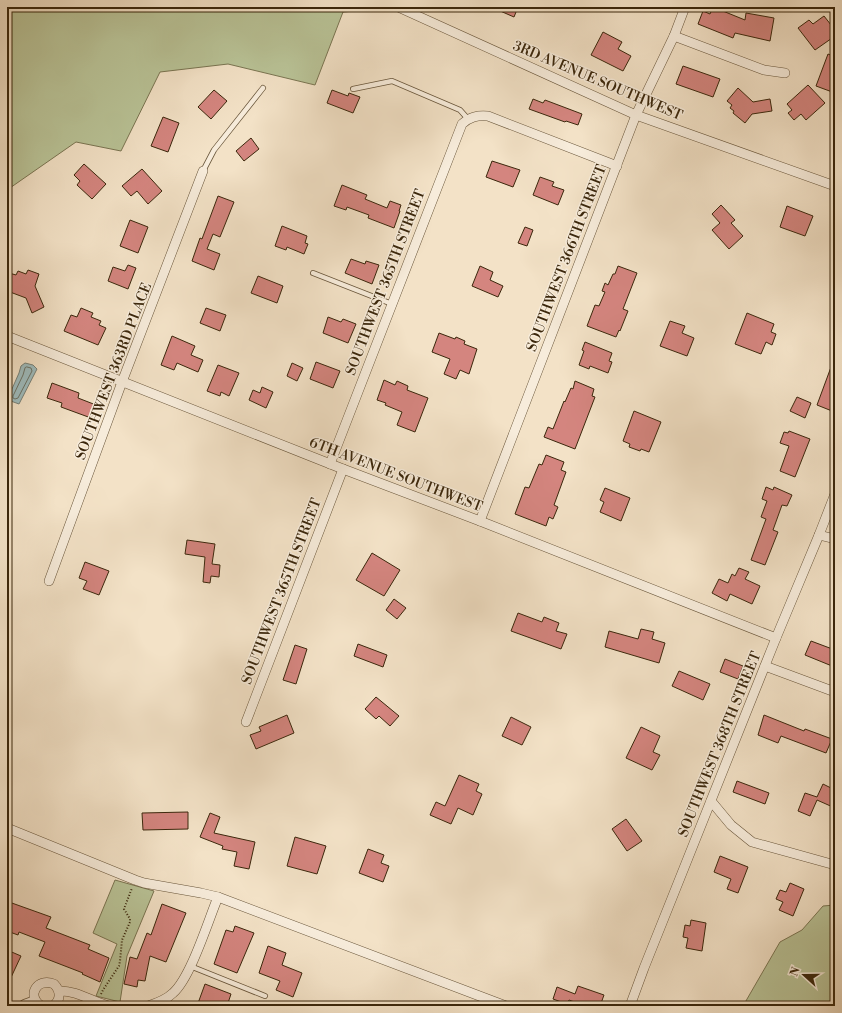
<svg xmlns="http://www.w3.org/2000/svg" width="842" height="1013" font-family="'Libre Bodoni',serif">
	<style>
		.green { fill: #b9c397; stroke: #7a7552 }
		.water { fill: #9ebcbe; stroke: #768077 }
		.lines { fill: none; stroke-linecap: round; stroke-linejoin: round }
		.shore { stroke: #6c7265; stroke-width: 1 }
		.building { fill: #d4857f; stroke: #3b270c }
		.lane-casing { stroke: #69563b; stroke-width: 6 }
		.street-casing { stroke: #69563b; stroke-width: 10 }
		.path { stroke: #3b270c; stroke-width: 2; stroke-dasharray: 1 2; stroke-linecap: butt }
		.lane { stroke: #f7ecdb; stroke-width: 4.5 }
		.street { stroke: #f7ecdb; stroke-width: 9 }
		.labels { text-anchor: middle; stroke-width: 3; stroke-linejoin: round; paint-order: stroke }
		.street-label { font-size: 14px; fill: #3b270c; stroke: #f7ecdb }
	</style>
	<rect width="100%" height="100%" fill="#f3e2c7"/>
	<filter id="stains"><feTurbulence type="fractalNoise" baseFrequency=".005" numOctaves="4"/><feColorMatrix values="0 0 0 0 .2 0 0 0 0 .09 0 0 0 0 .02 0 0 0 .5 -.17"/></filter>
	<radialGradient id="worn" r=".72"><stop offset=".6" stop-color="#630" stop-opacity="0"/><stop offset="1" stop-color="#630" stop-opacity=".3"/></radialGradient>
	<g class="green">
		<path d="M7 7H389L390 8 343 12 315 85 228 64 160 72 121 151 76 142 7 190Z"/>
		<path d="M115 880 154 891 127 956 120 1002 96 996 117 944 93 933Z"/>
		<path d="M835 905V1006H743L780 942 802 930 823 906Z"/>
	</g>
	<path class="water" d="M25 363 33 365 37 369 19 404 8 400V398L19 373 21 366Z"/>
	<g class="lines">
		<path class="shore" d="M27 367 31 368 32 371 18 398 15 399 13 398V396L23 375 25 368Z"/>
	</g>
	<g class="building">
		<path d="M491 7H518L514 17Z"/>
		<path d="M713 7 745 20 746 13 774 18 770 41 735 33 733 38 698 24 703 11 710 14Z"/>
		<path d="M824 16 835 30V36L815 50 798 28 809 20 813 24Z"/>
		<path d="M603 32 622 42 618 49 631 56 623 71 591 55Z"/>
		<path d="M828 54 835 57V93L816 86Z"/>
		<path d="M683 66 720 79 713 97 676 84Z"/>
		<path d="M808 85 825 103 806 120 801 114 794 120 788 113 792 110 787 104Z"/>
		<path d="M738 88 753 102 770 99 772 111 752 114 745 123 733 113 734 111 730 108 732 105 727 101Z"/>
		<path d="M214 90 227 101 211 119 198 107Z"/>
		<path d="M332 90 348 96 349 93 360 97 353 113 327 103Z"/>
		<path d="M533 99 543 103 545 100 582 114 578 125 566 121 565 122 529 109Z"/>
		<path d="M163 117 179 123 168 152 151 146Z"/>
		<path d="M251 138 259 149 244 161 236 151Z"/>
		<path d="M492 161 520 170 513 187 486 177Z"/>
		<path d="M84 164 106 184 92 199 77 185 80 181 74 175Z"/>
		<path d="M142 169 162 191 148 204 137 191 131 196 122 186Z"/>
		<path d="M540 177 554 182 552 186 564 190 558 205 533 195Z"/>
		<path d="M342 185 367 195 365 199 387 208 390 201 401 205 399 211H400L394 228 368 218 369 215 347 207 346 210 334 206Z"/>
		<path d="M218 196 234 202 220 237 213 234 207 249 220 254 214 270 192 261 200 238 202 239Z"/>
		<path d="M721 205 735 220 731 223 743 236 729 249 712 230 720 223 712 214Z"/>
		<path d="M787 206 813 216 805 236 780 227Z"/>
		<path d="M130 220 148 227 138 253 120 246Z"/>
		<path d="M282 226 307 236 305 243 308 244 304 254 287 247 286 250 275 246Z"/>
		<path d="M525 227 533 230 527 246 518 243Z"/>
		<path d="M351 259 365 264 366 261 379 265 372 284 345 273Z"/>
		<path d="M128 265 136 268 128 289 108 281 113 267 125 271Z"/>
		<path d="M480 266 493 272 490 280 503 286 498 297 472 286Z"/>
		<path d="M618 266 637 273 623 309 628 311 620 331 619 330 616 337 587 326 595 305 599 306 605 292 602 291 605 283 608 285 613 274H615Z"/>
		<path d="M28 270 39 274 35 286 44 307 32 313 26 298 10 292V290L7 289V278L9 273 16 275 18 271 26 274Z"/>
		<path d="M258 276 283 286 277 303 251 293Z"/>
		<path d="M81 308 93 313 91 317 101 321 99 325 106 328 98 345 64 331 71 315 77 317Z"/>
		<path d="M206 308 226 315 220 331 200 323Z"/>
		<path d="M747 313 774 324 771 332 776 334 772 345 766 342 761 354 735 344Z"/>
		<path d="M328 317 341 322 343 319 356 324 348 343 323 333Z"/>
		<path d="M670 321 685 326 682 333 694 338 687 356 660 346Z"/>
		<path d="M439 333 455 339 456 337 465 341 464 344 477 349 469 374 460 370 456 379 444 374 450 359 432 352Z"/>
		<path d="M172 336 195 346 191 355 203 360 198 372 177 363 174 370 161 365Z"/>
		<path d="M585 342 612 353 609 361 612 362 608 373 590 366 589 369 579 365 584 351 582 350Z"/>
		<path d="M834 359H835V403L832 411 817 405Z"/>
		<path d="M316 362 340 371 333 388 310 379Z"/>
		<path d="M292 363 303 368 297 381 287 376Z"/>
		<path d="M218 365 239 373 229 396 221 392 220 396 207 391Z"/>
		<path d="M384 380 395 385 397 381 408 386 407 390 428 398 415 432 397 425 402 412 385 405 386 403 377 400Z"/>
		<path d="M575 381 594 389 592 396 595 397 575 449 544 437 548 427 553 429 564 401 565 402 571 388 573 389Z"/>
		<path d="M52 383 79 393 78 398 96 405 91 418 61 407 62 403 47 398Z"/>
		<path d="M262 387 273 392 266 408 249 400 253 390 260 393Z"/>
		<path d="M797 397 811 403 805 418 790 411Z"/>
		<path d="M634 411 661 422 649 452 641 449 640 451 629 447 630 444 623 441Z"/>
		<path d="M789 431 810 439 795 477 780 471 789 446 780 443 784 432 788 433Z"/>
		<path d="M546 455 564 462 561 470 566 472 554 505 558 507 553 519 549 517 546 526 515 514 525 487 529 488 539 464 542 465Z"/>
		<path d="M766 487 773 490 774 487 792 495 787 506 782 505 773 530 778 532 765 565 751 560 766 519 761 517 767 501 762 499Z"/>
		<path d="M605 488 630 498 621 521 600 512 604 502 600 500Z"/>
		<path d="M187 540 215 544 212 564 220 565 219 577 211 576 210 583 203 582 205 557 185 554Z"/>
		<path d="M372 553 400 570 384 596 356 580Z"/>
		<path d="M85 562 109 571 99 595 83 589 87 581 79 578Z"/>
		<path d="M739 568 749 572 745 579 760 586 752 604 730 594 727 601 712 593 719 579 728 583 732 574 735 576Z"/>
		<path d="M394 599 406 608 397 619 386 610Z"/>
		<path d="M518 613 542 622 544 617 559 623 556 631 567 634 561 649 511 631Z"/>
		<path d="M641 629 654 632 652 639 665 643 659 663 605 647 609 631 638 639Z"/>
		<path d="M811 641 835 650V659L832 666 805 655Z"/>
		<path d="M358 644 387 655 383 667 354 656Z"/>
		<path d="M295 645 307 649 296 684 283 680Z"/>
		<path d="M725 659 743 666 738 679 720 672Z"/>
		<path d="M679 671 710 684 703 700 672 686Z"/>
		<path d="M376 697 399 716 390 726 379 716 376 719 365 709Z"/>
		<path d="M287 715 294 733 256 749 250 735 261 731 259 727Z"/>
		<path d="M764 715 804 731 805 729 832 739 826 753 781 736 778 743 758 735Z"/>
		<path d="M511 717 531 727 522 745 502 736Z"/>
		<path d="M641 727 660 736 653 752 660 755 652 770 626 758Z"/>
		<path d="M459 775 479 784 476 791 482 794 473 815 458 808 451 824 430 815 436 802 445 806Z"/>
		<path d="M737 781 769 793 765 804 733 792Z"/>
		<path d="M823 784 835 790V808L817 800 810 816 798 811 805 793 817 797Z"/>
		<path d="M188 812V829L143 830 142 813Z"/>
		<path d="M210 813 220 817 214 833 255 842 249 869 234 866 237 852 222 849 223 846 200 837Z"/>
		<path d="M626 819 642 841 627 851 612 829Z"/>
		<path d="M295 837 326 846 317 874 287 866Z"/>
		<path d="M368 849 384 855 381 863 389 866 383 882 359 873Z"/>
		<path d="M720 856 748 867 738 893 727 889 731 879 714 872Z"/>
		<path d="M790 883 804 889 793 916 779 910 783 902 776 899 780 890 786 892Z"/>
		<path d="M9 902 51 917 46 928 90 945 88 949 109 958 100 982 82 974 83 973 39 956 45 942 19 932 18 935 7 931V908Z"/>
		<path d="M162 904 186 913 166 962 150 956 145 981 138 980 137 987 124 984 130 957 137 959 147 933 151 935Z"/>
		<path d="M691 920 706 923 702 951 686 948 688 938 683 937 685 925 690 926Z"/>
		<path d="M235 926 254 933 237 973 214 964 226 930 233 932Z"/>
		<path d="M268 946 286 953 282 965 302 973 293 997 276 990 280 981 259 973Z"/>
		<path d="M7 950 21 956 7 986Z"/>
		<path d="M205 984 231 994 227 1006H197Z"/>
		<path d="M578 986 604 995 600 1006H585L569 1000 567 1004 553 999 557 987 575 994Z"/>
	</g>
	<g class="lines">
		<defs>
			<g id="lane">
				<path d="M353 89 392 81 460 110 468 119"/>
				<path d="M203 171 214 150 263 88"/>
				<path d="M313 273 392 304"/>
				<path d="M190 966 265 996"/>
				<path d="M18 1006 24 1002 35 998"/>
			</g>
			<g id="street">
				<path d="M398 7 636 115 835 186"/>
				<path d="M674 36 764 70 785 73"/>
				<path d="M7 336 343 469 480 521 776 638"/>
				<path d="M330 464 462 124C470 117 477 115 488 116L617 166"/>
				<path d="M480 521 636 115 674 36 685 7"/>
				<path d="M819 535 835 539"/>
				<path d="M49 581 122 382 203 171"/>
				<path d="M765 666 835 692"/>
				<path d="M246 722 343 469"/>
				<path d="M711 801 731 825 752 842 835 865"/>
				<path d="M7 828 135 880 144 883 201 893 218 897 506 1006"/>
				<path d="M59 991C76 990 93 1002 109 1006"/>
				<path d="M41 1006C26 996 37 977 54 984 61 991 61 1000 53 1006"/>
				<path d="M148 1006C157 1003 166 1000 173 993 191 977 208 921 218 897"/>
				<path d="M630 1006 644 968 776 638 819 535 835 494"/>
			</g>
		</defs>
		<use href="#lane" class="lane-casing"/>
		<use href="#street" class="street-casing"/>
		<path class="path" d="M101 994 103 990 119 966 120 961 122 940 130 922V919L124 909 132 888"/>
		<use href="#lane" class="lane"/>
		<use href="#street" class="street"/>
	</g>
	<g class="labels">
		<g class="street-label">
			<text transform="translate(598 80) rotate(23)" y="5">3RD AVENUE SOUTHWEST</text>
			<text transform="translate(566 258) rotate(-69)" y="5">SOUTHWEST 366TH STREET</text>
			<text transform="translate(385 282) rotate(-69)" y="5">SOUTHWEST 365TH STREET</text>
			<text transform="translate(113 371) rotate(-69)" y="5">SOUTHWEST 363RD PLACE</text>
			<text transform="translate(396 474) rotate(21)" y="5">6TH AVENUE SOUTHWEST</text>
			<text transform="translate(281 591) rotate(-69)" y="5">SOUTHWEST 365TH STREET</text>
			<text transform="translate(719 744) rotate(-68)" y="5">SOUTHWEST 368TH STREET</text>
		</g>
	</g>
	<rect width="842" height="1013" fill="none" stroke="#f3e2c7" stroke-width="24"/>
	<rect x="8" y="8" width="826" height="997" fill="none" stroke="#3b270c" stroke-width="2"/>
	<rect x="12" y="12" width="818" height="989" fill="none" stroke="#3b270c"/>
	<g transform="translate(804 975) rotate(291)" stroke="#f7ecdb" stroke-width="3" paint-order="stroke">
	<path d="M0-3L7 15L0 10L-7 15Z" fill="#3b270c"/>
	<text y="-6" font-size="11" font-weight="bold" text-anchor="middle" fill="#3b270c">N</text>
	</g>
	<rect width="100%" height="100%" filter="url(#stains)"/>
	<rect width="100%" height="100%" fill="url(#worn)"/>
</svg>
